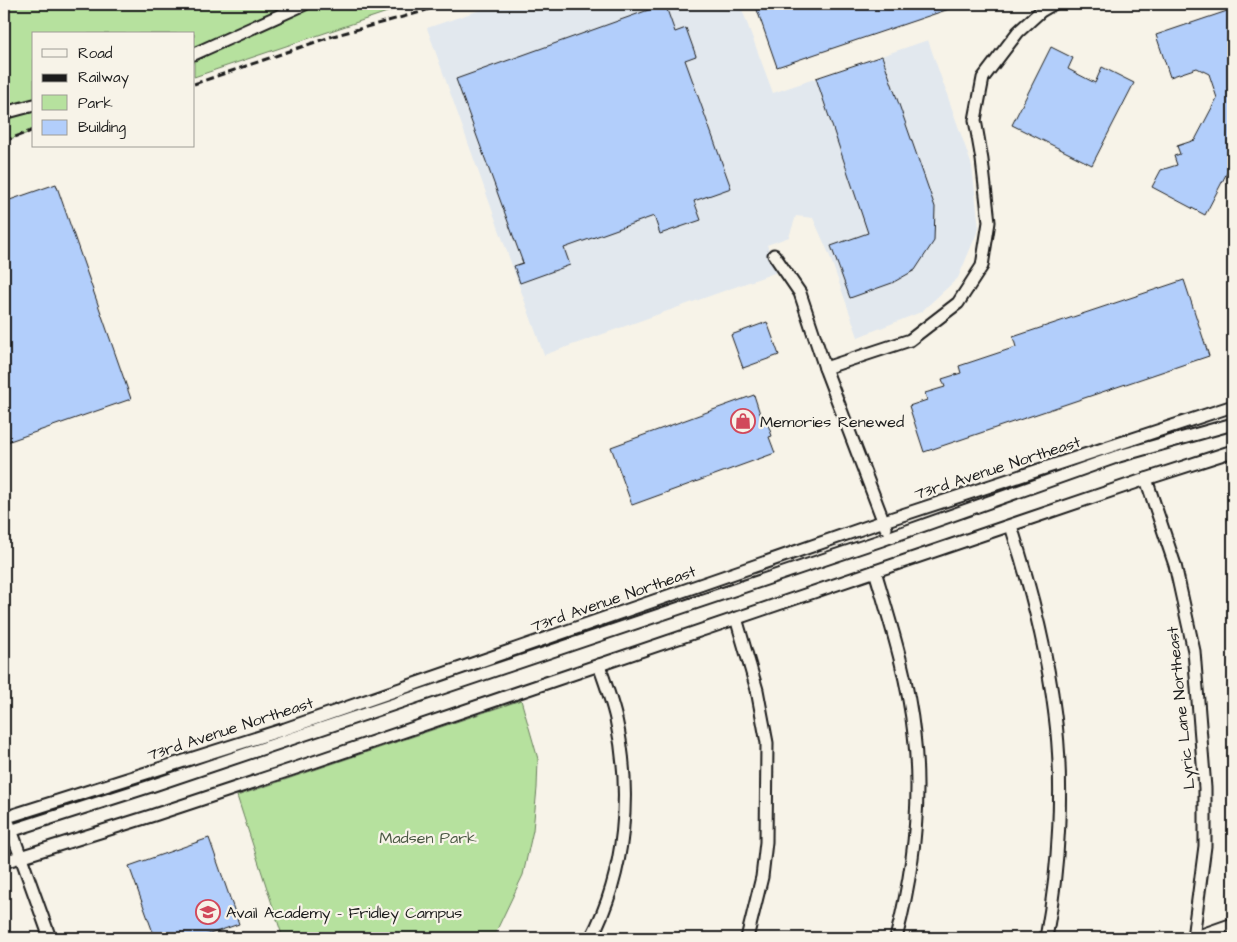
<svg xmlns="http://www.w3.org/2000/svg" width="1237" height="942" viewBox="0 0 1237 942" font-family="'Architects Daughter',sans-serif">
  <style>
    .built { fill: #e2e8ee }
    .green { fill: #b6e19e; stroke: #697e5d }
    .building { fill: #b2cefb; stroke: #1c1c1c }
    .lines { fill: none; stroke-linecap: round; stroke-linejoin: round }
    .minor-casing { stroke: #1c1c1c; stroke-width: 15 }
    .minor { stroke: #f7f3e8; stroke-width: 11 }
    .rail { stroke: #1c1c1c; stroke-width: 3; stroke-dasharray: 8 4; stroke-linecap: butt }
    .labels { text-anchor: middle; stroke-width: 4.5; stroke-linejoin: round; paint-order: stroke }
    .poi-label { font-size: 16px; fill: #1c1c1c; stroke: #f7f3e8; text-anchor: start }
    .street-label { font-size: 16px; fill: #1c1c1c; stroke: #f7f3e8 }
    .park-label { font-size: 16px; fill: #4a5743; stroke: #f7f3e8 }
  </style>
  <rect width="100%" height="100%" fill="#f7f3e8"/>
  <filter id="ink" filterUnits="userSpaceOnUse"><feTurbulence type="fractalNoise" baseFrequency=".02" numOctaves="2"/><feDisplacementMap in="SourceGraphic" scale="10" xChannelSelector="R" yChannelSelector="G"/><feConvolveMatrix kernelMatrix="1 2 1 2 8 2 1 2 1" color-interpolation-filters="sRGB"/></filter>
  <g filter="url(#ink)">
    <polygon class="built" points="498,4 740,4 773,93 928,40 972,166 979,228 958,278 921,312 858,337 829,254 813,218 796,216 789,237 767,245 777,272 544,355 427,28"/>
    <g class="green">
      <polygon points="4,4 411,4 194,77 194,34 34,34 34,131 4,141"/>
      <polygon points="521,700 538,759 537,788 533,830 523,875 493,938 283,938 237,796"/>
    </g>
    <g class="building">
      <polygon points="665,4 675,32 686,28 696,56 685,60 731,188 694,201 701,220 660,234 654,216 564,248 570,265 520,283 514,266 523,263 456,79"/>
      <polygon points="755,4 964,4 777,67"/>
      <polygon points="1233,9 1233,161 1205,215 1152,187 1161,170 1177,165 1174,156 1180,154 1177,146 1195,140 1217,98 1209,74 1197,68 1170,77 1156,35"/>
      <polygon points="1051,47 1073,58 1068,69 1095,83 1102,67 1134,83 1092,165 1012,125"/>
      <polygon points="882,56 935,207 934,241 915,270 892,283 850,298 831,246 868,233 816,78"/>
      <polygon points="56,184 131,399 4,443 4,202"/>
      <polygon points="1184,280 1209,356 924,452 909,406 927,400 925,393 945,387 942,379 961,373 959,366 1016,347 1013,337"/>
      <polygon points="767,322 779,355 743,368 731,335"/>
      <polygon points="754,395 761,417 765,416 772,436 769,437 775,453 632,505 611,447"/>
      <polygon points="209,838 239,924 198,938 155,938 129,866"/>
    </g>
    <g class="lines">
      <defs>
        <g id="minor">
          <polyline points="194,54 305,4"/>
          <polyline points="4,113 34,105"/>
          <polyline points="774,255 800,293 825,368 886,528"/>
          <polyline points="825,368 910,340 958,303 982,266 989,222 982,160 975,120 983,78 1018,32 1041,11 1053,4"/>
          <polyline points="1146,479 1175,565 1194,651 1205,788 1205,846 1193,938 1233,924"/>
          <path d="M1011 526C1031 588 1047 650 1055 715 1064 785 1059 869 1046 938"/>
          <path d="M875 571C891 625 908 678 914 734 922 802 913 873 896 938"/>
          <polyline points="736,618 757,690 767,743 766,842 762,877 747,938"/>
          <polyline points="4,818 285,729 884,521 1233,406"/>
          <polyline points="9,824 50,938"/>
          <polyline points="4,833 151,786 882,540 1119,456 1233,424"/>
          <polyline points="4,862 154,815 299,767 1146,479 1233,451"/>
          <path d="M591 938C626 872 632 791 616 719 612 701 605 683 599 665"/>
        </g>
      </defs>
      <use href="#minor" class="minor-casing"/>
      <use href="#minor" class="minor"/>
      <g class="rail">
        <polyline points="194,84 333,36 421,12 443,4"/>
        <polyline points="4,141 34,130"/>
      </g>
    </g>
  </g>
  <defs>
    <symbol id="shop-ring" viewBox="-11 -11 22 22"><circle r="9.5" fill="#f7f3e8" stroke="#d1495b" stroke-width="1.5"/><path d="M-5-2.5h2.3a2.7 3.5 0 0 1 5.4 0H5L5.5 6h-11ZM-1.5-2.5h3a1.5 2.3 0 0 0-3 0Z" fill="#d1495b"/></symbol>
    <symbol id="school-ring" viewBox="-11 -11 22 22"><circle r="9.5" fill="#f7f3e8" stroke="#d1495b" stroke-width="1.5"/><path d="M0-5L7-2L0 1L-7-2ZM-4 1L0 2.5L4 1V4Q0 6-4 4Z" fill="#d1495b"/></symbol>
  </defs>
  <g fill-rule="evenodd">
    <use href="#shop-ring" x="729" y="407" width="28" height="28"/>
    <use href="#school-ring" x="194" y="898" width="28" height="28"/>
  </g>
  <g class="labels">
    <g class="poi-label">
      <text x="760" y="427">Memories Renewed</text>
      <text x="226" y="918">Avail Academy - Fridley Campus</text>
    </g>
    <g class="street-label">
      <text transform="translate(997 467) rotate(-18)" y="6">73rd Avenue Northeast</text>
      <text transform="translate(613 598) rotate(-19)" y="6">73rd Avenue Northeast</text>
      <text transform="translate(1180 708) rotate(-96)" y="6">Lyric Lane Northeast</text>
      <text transform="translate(230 728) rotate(-18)" y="6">73rd Avenue Northeast</text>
    </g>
    <g class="park-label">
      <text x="428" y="843">Madsen Park</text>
    </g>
  </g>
  <rect width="1237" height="942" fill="none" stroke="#f7f3e8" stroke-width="20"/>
  <rect x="10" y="10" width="1217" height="922" fill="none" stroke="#1c1c1c" stroke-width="2" filter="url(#ink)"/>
  <rect x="32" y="32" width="162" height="115" fill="#f7f3e8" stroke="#9f9d96"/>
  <rect x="42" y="49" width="25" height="8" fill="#f7f3e8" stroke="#9f9d96"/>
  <text x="78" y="58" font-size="15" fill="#1c1c1c">Road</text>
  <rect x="42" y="74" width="25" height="8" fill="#1c1c1c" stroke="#9f9d96"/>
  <text x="78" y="82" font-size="15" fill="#1c1c1c">Railway</text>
  <rect x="42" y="95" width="25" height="15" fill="#b6e19e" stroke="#9f9d96"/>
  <text x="78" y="108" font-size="15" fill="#1c1c1c">Park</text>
  <rect x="42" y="120" width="25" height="15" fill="#b2cefb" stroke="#9f9d96"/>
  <text x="78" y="132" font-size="15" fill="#1c1c1c">Building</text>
</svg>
